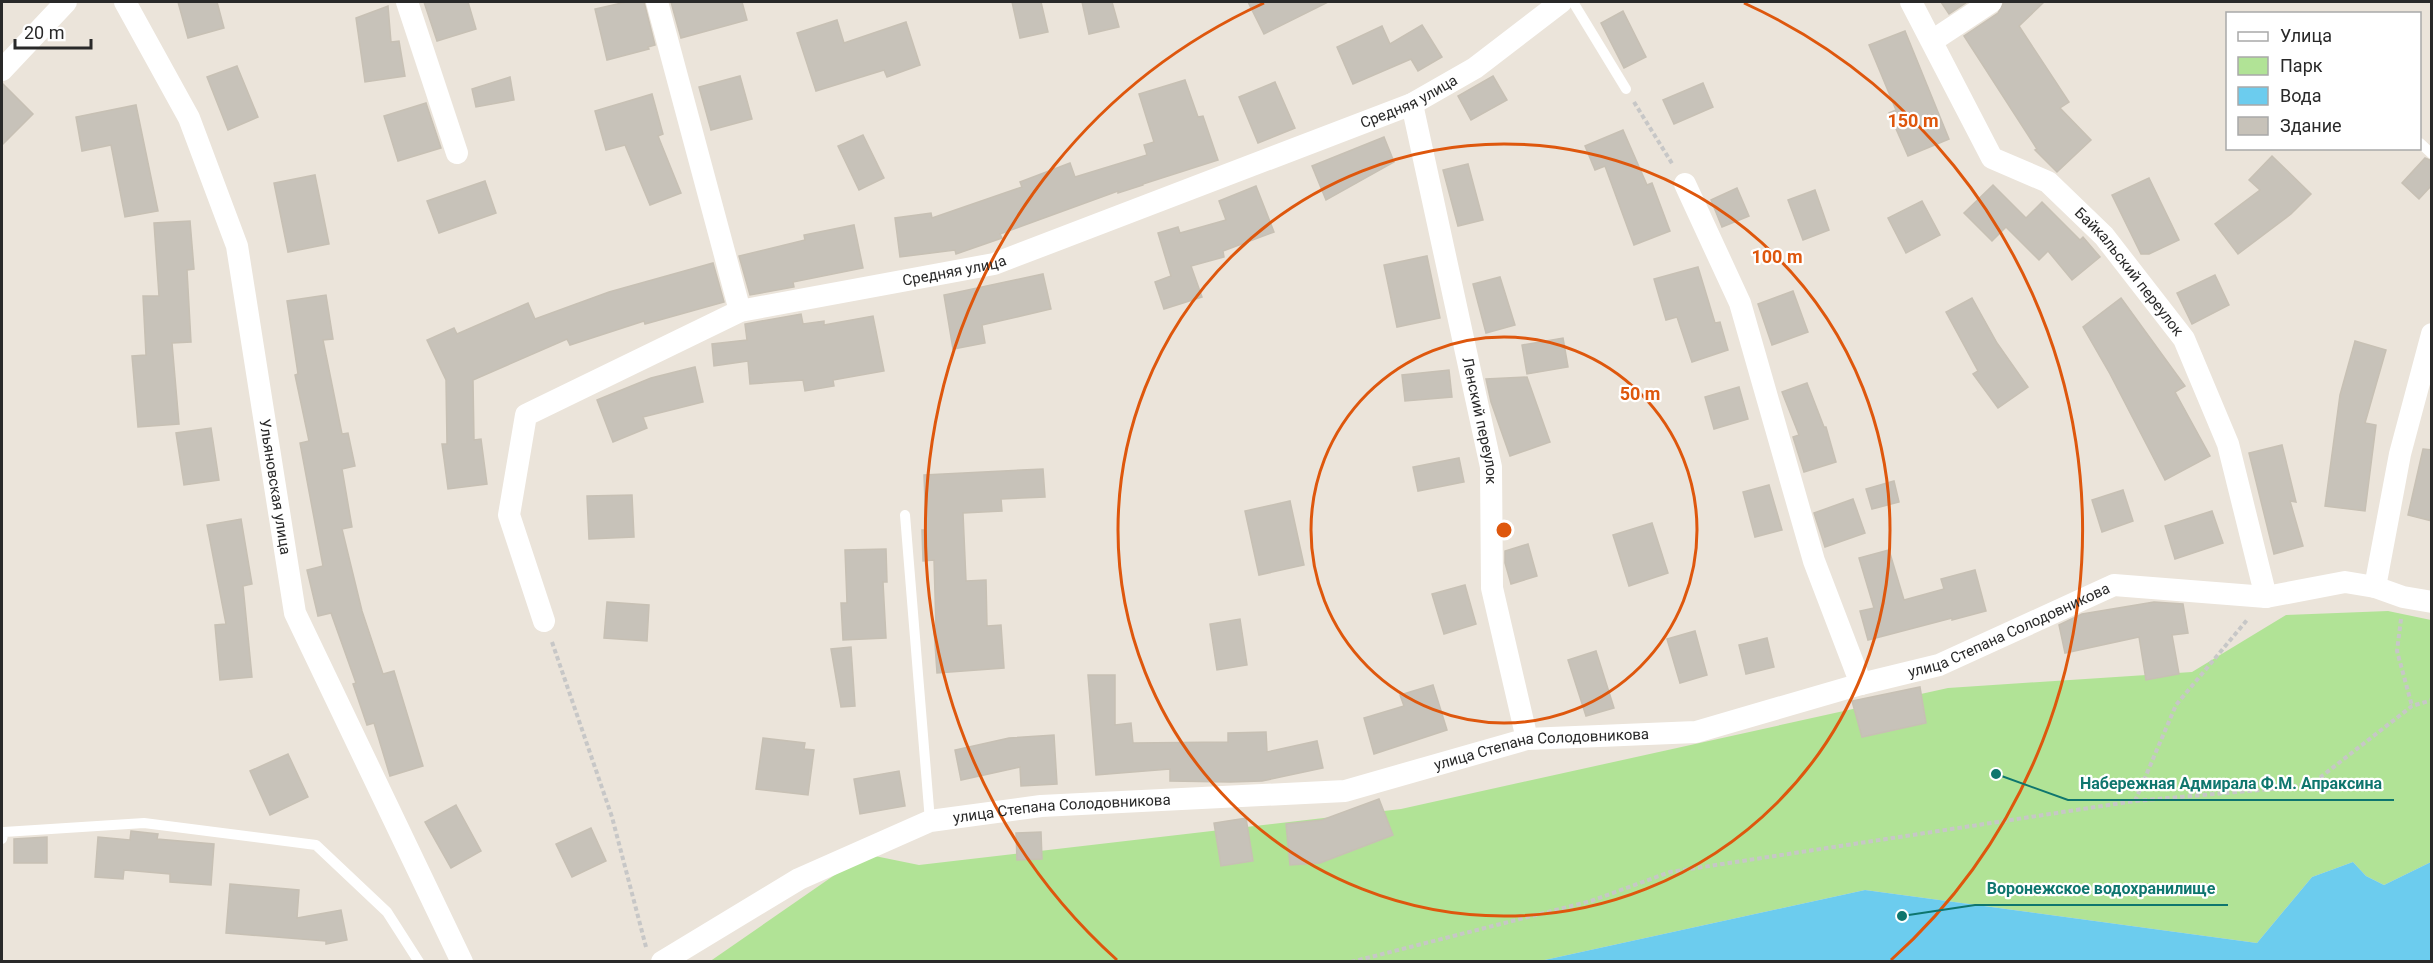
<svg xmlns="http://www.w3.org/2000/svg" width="2433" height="963" viewBox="0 0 2433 963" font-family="Roboto,sans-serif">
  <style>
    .green { fill: #b1e396 }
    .water { fill: #6cccee }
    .building { fill: #c7c2b9; stroke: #c7c0b4; stroke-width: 1.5 }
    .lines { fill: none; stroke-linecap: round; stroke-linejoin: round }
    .path { stroke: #c7c7c7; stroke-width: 4; stroke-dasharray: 4.5 3; stroke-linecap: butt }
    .service { stroke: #fff; stroke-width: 10 }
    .minor { stroke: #fff; stroke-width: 22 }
    .ring { fill: none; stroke: #de570d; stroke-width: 3 }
    .labels { text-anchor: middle; stroke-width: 4.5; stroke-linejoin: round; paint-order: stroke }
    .street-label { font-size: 15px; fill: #292929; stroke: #fff }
    .centre { fill: #de570d; stroke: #fff; stroke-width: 3 }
    .ring-label { font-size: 18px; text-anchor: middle; font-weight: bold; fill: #de570d; stroke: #fff; stroke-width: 4.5; stroke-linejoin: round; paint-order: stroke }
    .leader { fill: none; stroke: #0f766e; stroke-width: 2 }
    .callout-dot { fill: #0f766e; stroke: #fff; stroke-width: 2 }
    .callout-label { font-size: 16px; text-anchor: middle; font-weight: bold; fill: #0f766e; stroke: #fff; stroke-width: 4.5; stroke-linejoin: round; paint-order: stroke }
  </style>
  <rect width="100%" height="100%" fill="#ebe4da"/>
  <polygon class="green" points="2388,611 2431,620 2431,862 2384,885 2366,876 2353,862 2312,877 2257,943 1865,890 1540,961 709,962 865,854 919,865 1401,809 1948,688 2192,672 2286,615"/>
  <polygon class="water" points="2353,862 2366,876 2384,885 2431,862 2431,961 1540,961 1865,890 2257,943 2312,877"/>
  <g class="building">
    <polygon points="178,2 217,2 224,28 188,38"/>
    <polygon points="424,2 468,2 476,29 437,41"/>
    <polygon points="626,2 644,2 655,45 648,47 649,49 607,60 595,9"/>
    <polygon points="671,2 742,2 747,20 681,38"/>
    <polygon points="1012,2 1041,2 1048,32 1020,38"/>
    <polygon points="1082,2 1112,2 1119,27 1089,34"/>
    <polygon points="1248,2 1328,2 1264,34"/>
    <polygon points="1941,2 1967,2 1949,14"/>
    <polygon points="2004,2 2044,2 2019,26 2069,102 2060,108 2091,140 2057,172 2035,150 2037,149 1964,36 1998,13"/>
    <polygon points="388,6 391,42 399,41 405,76 365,82 356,18"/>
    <polygon points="1623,11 1646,57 1624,68 1601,23"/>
    <polygon points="837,20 844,43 906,22 920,65 887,77 884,70 816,91 797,33"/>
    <polygon points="1422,25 1442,57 1418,71 1411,59 1353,84 1337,47 1382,26 1390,44"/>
    <polygon points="1905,31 1949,139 1908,156 1889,113 1896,110 1869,45"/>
    <polygon points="237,66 258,117 228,130 207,77"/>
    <polygon points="740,76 752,119 711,130 699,87"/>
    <polygon points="1493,76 1507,100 1471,120 1458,96"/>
    <polygon points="510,77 514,100 476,107 472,89"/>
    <polygon points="1185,80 1198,117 1203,116 1218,160 1143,184 1143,185 1118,193 1118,191 1000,234 1002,238 956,254 955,250 900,257 895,218 931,213 932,218 1022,187 1020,182 1070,163 1075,177 1147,155 1144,145 1154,142 1139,94"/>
    <polygon points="1275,82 1295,128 1258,143 1239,97"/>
    <polygon points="2,83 33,114 2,145"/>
    <polygon points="1703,83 1713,107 1674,124 1663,100"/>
    <polygon points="652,94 663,134 658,136 681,193 650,205 625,145 606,150 595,111"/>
    <polygon points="426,103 441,148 398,161 384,116"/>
    <polygon points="136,105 158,211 125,217 111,145 82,151 76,117"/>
    <polygon points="1623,130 1647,185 1652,183 1670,231 1634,245 1605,166 1595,170 1585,146"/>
    <polygon points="863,135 884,178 859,190 838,146"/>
    <polygon points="1384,137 1394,162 1326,200 1312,166"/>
    <polygon points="2272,156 2311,194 2291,214 2238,254 2215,224 2260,190 2249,180"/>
    <polygon points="2425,158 2432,161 2432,185 2419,199 2402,183"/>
    <polygon points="1468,164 1483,220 1458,226 1443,170"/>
    <polygon points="315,175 329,244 288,252 274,183"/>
    <polygon points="2149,178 2179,240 2149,254 2141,254 2112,195"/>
    <polygon points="485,181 496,213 439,233 427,201"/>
    <polygon points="1993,185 2026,218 2042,202 2080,240 2083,237 2100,257 2072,280 2048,251 2039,260 2006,227 1992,241 1964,213"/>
    <polygon points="1256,186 1274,232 1223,251 1224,257 1191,266 1202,297 1164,309 1155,282 1171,276 1158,233 1178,227 1180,233 1226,220 1219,201"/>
    <polygon points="1737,188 1749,216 1722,227 1711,200"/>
    <polygon points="1815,190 1829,230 1803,240 1788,200"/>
    <polygon points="1922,201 1940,235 1906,253 1888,218"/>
    <polygon points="190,221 194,269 187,270 191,342 172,343 179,424 138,427 132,356 146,355 143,296 159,296 154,223"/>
    <polygon points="854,225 863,268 793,282 794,287 750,295 739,256 805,240 804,235"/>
    <polygon points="1427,256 1440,318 1397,327 1384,265"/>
    <polygon points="713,263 724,302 645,324 644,321 570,345 567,339 473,380 474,440 481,439 487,484 448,489 442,444 447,444 446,380 427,340 454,328 457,334 528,303 535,319 609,292"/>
    <polygon points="1698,267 1715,323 1720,322 1728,350 1692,362 1677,317 1666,320 1654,279"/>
    <polygon points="1043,274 1051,309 982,325 985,343 953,349 944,295"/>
    <polygon points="2215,275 2229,305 2192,324 2177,293"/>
    <polygon points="1500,277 1515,325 1486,333 1473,284"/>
    <polygon points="1793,291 1808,332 1772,345 1758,304"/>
    <polygon points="326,295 333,339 323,340 342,434 348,433 355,466 342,469 352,527 342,529 362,611 383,674 394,671 423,766 390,776 374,723 367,725 353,684 356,683 331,613 318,616 307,570 323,566 300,443 309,441 295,375 298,374 287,301"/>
    <polygon points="1972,298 1997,343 2028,387 1998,408 1973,374 1978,371 1946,312"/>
    <polygon points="2121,298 2185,386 2175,392 2210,456 2165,480 2110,374 2083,327"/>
    <polygon points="801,314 803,324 824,321 824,325 873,316 884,371 833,380 834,386 805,391 803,380 750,384 748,361 714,366 712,344 747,340 745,324"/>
    <polygon points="1563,338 1568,367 1527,374 1522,345"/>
    <polygon points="2355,341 2386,350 2365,423 2376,425 2365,511 2325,506 2340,395"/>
    <polygon points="695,367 703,402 643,417 647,428 613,442 597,400 651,378"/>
    <polygon points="1449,370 1452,397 1405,401 1402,375"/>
    <polygon points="1527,377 1550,442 1510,456 1491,402 1486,379"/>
    <polygon points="1807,383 1824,427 1826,427 1836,462 1804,472 1793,437 1799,435 1782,392"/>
    <polygon points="1739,387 1748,419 1714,429 1705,397"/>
    <polygon points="211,428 219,480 184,485 176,433"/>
    <polygon points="2282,445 2296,502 2290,501 2303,546 2274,554 2249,453"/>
    <polygon points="2423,449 2432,450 2432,521 2408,515"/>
    <polygon points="1459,458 1464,482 1418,491 1413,467"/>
    <polygon points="1043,469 1045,497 1001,499 1002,511 963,513 966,581 986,580 987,626 1001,625 1004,668 937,673 934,629 936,629 934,560 923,561 922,530 926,530 924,475"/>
    <polygon points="1894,481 1899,502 1872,509 1866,489"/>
    <polygon points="1769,485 1782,530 1755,537 1743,492"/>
    <polygon points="2123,490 2133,521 2102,532 2092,500"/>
    <polygon points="632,495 634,537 589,539 587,496"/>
    <polygon points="1853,499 1865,533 1825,547 1814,513"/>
    <polygon points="1290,501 1304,565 1259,575 1245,511"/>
    <polygon points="2212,511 2223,543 2175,559 2165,526"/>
    <polygon points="241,519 252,584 243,586 252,677 220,680 215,625 226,624 207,525"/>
    <polygon points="1652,523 1668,573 1629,586 1613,535"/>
    <polygon points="1528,544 1537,576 1511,584 1505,563 1505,551"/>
    <polygon points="886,549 887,582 883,582 886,638 843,640 841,603 847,603 845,550"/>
    <polygon points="1889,550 1904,600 1944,589 1941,579 1975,570 1986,611 1952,620 1952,618 1868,640 1860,611 1874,608 1859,558"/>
    <polygon points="1465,585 1476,624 1444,634 1432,594"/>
    <polygon points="607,602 649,605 647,641 604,638"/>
    <polygon points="2154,602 2183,604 2188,633 2172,635 2179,674 2146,680 2139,637 2065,653 2059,625 2082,614"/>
    <polygon points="1240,619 1247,665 1217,670 1210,624"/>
    <polygon points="1695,631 1707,675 1680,683 1667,639"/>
    <polygon points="1767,638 1774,667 1746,674 1739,645"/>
    <polygon points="851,647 855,706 841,707 831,649"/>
    <polygon points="1596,651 1614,708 1586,716 1568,660"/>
    <polygon points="1088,675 1115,675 1115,725 1131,723 1133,743 1228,742 1228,733 1266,732 1267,752 1317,741 1323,768 1262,781 1230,782 1170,781 1170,769 1096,775"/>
    <polygon points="1433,685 1447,730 1374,754 1364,718 1404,706 1400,695"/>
    <polygon points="1920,687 1926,723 1862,737 1852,701"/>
    <polygon points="1054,735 1057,784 1021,786 1020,767 961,780 955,750 1009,738"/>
    <polygon points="763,738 805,743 804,749 814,750 808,795 756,789"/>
    <polygon points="288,754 308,797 270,815 250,771"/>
    <polygon points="899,771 905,806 860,814 854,779"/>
    <polygon points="1379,799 1393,835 1320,863 1290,865 1286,824 1322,820"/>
    <polygon points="456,805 481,851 451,868 425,822"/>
    <polygon points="1246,818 1253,861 1221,866 1214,823"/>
    <polygon points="591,828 606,861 572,877 556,844"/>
    <polygon points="131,831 158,834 157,839 214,844 211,885 170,882 170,874 124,870 123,879 95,877 98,837 130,840"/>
    <polygon points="1041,832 1042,859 1017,860 1016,833"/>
    <polygon points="47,837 47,863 14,863 14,839"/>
    <polygon points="230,884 299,890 297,918 341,910 347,940 326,944 326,941 226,933"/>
  </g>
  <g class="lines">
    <g class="path">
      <polyline points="1634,102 1673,165"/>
      <polyline points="2401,619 2397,651 2412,706"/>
      <polyline points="552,642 612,817 646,947"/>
      <polyline points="2135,801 2176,705 2247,620"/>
      <polyline points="1351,962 1591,901 1670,872 2135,801 2282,788 2313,783 2412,706 2432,700"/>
    </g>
    <g class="service">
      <polyline points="1573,2 1626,89"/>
      <polyline points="2420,143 2432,154"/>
      <polyline points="905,515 930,821"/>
      <polyline points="2,839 4,832 144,823 316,845 387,912 419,962"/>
    </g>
    <g class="minor">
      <path id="s1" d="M125 2 189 118 237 246 295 613 462 962"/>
      <polyline points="407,2 457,153"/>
      <polyline points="657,2 740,311"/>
      <path id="s2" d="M1911 2 1992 158 2048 182 2104 236 2184 339 2228 444 2266 597"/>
      <polyline points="1932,41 1991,2"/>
      <polyline points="2,70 66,2"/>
      <path id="s3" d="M1412 104 1491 467 1492 588 1527 739"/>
      <polyline points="1685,184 1740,303 1814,561 1861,684"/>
      <polyline points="2375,587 2400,454 2432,334"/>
      <path id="s4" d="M544 621 509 515 526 415 740 311 994 264 1412 104 1475 68 1561 2"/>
      <path id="s5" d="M662 962 799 879 930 821 1041 806 1345 791 1527 739 1696 732 1861 684 1939 665 2114 585 2266 597 2345 582 2375 587 2403 597 2432 602"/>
    </g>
  </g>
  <g class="ring">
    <circle cx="1504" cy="530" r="193"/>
    <circle cx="1504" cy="530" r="386"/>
    <path d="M1117 960A579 579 0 0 1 1264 3M1744 3A579 579 0 0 1 1891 960"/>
  </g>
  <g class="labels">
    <g class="street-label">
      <text dy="5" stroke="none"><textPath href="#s4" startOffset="1155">Средняя улица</textPath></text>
      <text dy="5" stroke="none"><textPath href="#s4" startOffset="669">Средняя улица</textPath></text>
      <text dy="5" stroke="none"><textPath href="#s2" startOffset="358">Байкальский переулок</textPath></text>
      <text dy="5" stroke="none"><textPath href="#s3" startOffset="324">Ленский переулок</textPath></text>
      <text dy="5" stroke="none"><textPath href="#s1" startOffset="513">Ульяновская улица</textPath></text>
      <text dy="5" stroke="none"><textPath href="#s5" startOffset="1408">улица Степана Солодовникова</textPath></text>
      <text dy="5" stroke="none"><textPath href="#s5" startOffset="922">улица Степана Солодовникова</textPath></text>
      <text dy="5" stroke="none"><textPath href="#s5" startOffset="436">улица Степана Солодовникова</textPath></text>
    </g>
  </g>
  <circle cx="1504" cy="530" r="9" class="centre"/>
  <g class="ring-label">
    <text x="1913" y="127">150 m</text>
    <text x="1777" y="263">100 m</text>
    <text x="1640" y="400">50 m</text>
  </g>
  <path class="leader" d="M1996 774L2068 800H2394M1902 916L1975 905H2228"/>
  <g class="callout-dot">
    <circle cx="1996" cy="774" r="6"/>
    <circle cx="1902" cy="916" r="6"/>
  </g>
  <g class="callout-label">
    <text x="2231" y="789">Набережная Адмирала Ф.М. Апраксина</text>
    <text x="2101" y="894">Воронежское водохранилище</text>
  </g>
  <rect width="2433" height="963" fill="none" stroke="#292929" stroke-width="6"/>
  <rect x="2226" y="12" width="195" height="138" fill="#ffffff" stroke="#a9a9a9" stroke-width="1.5"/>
  <rect x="2238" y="32" width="30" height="9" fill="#ffffff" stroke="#a9a9a9" stroke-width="1.5"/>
  <text x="2280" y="42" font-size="18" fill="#292929">Улица</text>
  <rect x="2238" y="57" width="30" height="18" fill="#b1e396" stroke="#a9a9a9" stroke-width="1.5"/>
  <text x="2280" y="72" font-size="18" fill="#292929">Парк</text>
  <rect x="2238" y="87" width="30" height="18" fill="#6cccee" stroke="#a9a9a9" stroke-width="1.5"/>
  <text x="2280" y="102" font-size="18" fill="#292929">Вода</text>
  <rect x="2238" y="117" width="30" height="18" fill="#c7c2b9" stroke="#a9a9a9" stroke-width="1.5"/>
  <text x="2280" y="132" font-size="18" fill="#292929">Здание</text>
  <path d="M15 39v9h76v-9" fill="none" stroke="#292929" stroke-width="3"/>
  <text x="24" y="39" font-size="18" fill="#292929" stroke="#ffffff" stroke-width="4.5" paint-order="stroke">20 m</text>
</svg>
